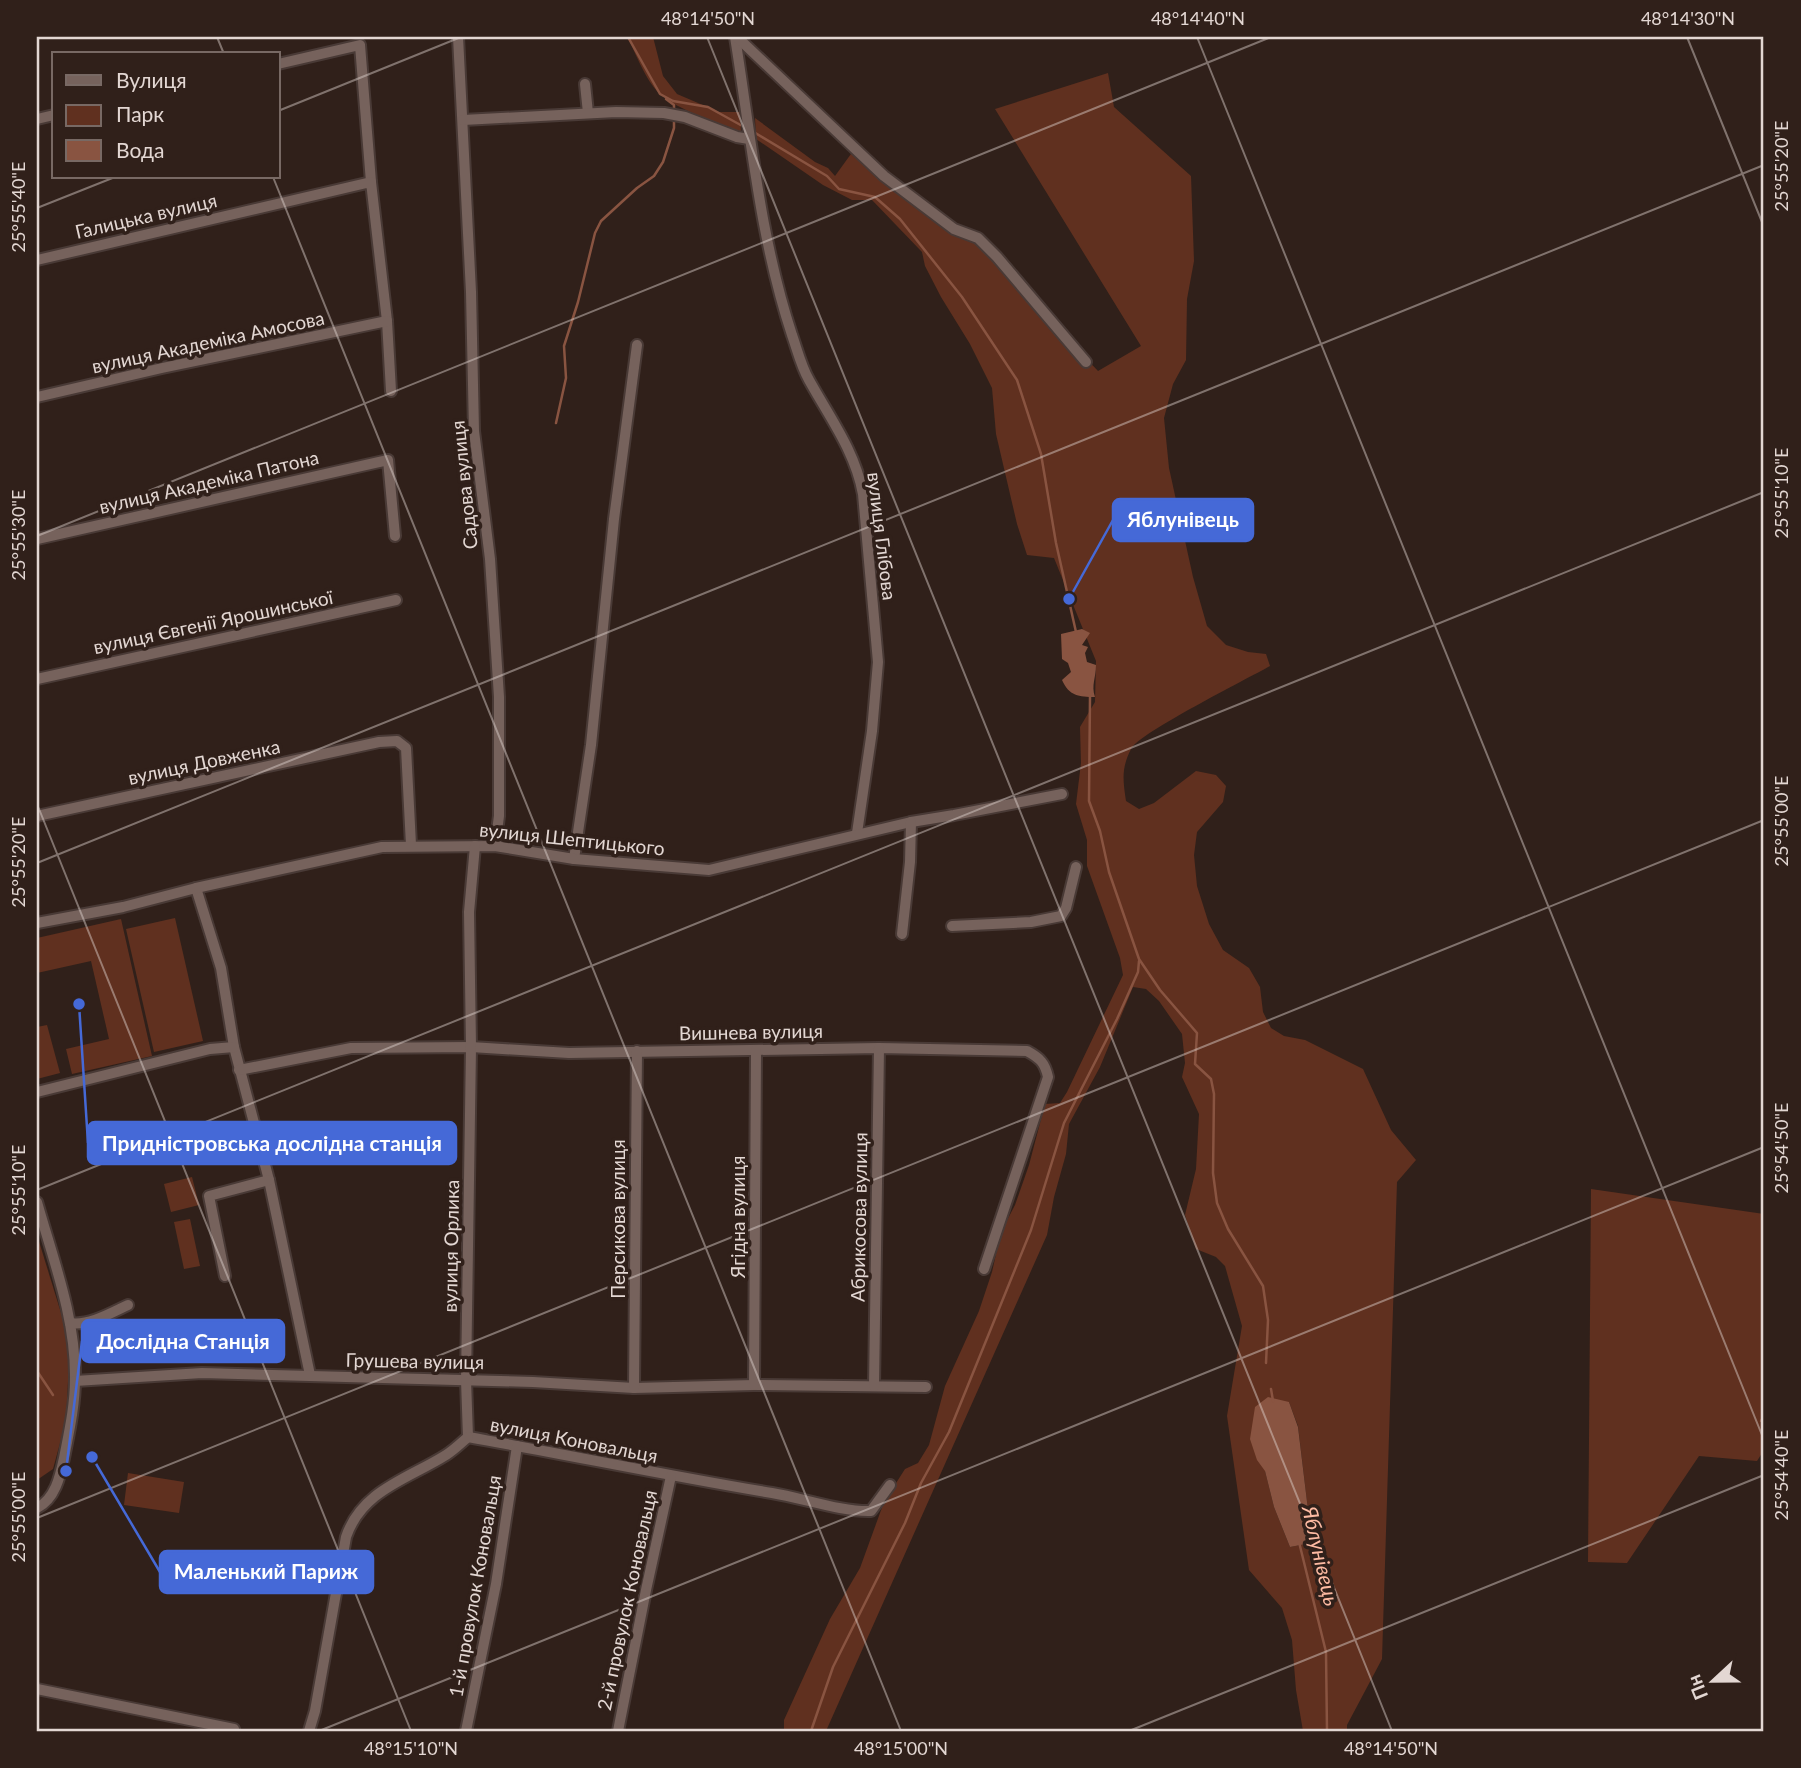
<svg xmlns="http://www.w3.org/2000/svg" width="1801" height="1768" viewBox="0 0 1801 1768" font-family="Lato,sans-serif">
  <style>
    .green { fill: #60301f; fill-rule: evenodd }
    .water { fill: #895441 }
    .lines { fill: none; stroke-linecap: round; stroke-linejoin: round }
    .stream { stroke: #895441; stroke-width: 2.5 }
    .minor-casing { stroke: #493a36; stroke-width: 14 }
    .minor { stroke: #76625c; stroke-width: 10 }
    .ticks { fill: none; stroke: #e3d7d3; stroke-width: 2; stroke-opacity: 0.45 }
    .labels { text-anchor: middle; stroke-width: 7; stroke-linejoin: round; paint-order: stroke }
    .street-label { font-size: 19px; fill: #e3d7d3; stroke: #30201a }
    .water-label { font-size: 21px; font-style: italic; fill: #fdbaa2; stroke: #30201a }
    .leader { fill: none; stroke: #4569d7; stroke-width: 2.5 }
    .callout-dot { fill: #4569d7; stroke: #30201a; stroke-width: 2.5 }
    .callout { fill: #4569d7; stroke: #4569d7; stroke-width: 2.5 }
    .callout-label { font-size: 21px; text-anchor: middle; font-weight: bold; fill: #fff }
    .neatline { fill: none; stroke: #e3d7d3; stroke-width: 2.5 }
    .ticks-label { font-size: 18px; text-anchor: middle; fill: #e3d7d3 }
  </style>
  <rect width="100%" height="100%" fill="#30201a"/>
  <g class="green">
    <path d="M627 37H653L663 76 677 94 719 112H740L741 132C718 123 678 110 660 94 645 80 637 55 627 37Z"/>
    <path d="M1108 73 1114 107 1191 176 1194 261 1187 299 1186 360 1173 384 1164 418 1169 468 1193 577 1207 626 1226 645 1248 652 1266 654 1270 666C1247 679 1139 733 1131 749 1121 769 1123 780 1126 801L1139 809 1154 803 1196 771 1216 775 1226 786 1223 802 1197 832 1194 855 1197 886 1209 924 1223 950 1249 968 1260 987 1263 1012 1271 1028 1284 1036 1305 1040 1363 1069 1391 1130 1416 1160 1397 1182 1382 1659 1347 1725V1731H1303L1296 1690 1292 1640 1282 1608 1249 1570 1227 1416 1242 1326 1225 1266 1216 1257 1196 1249 1185 1215 1196 1169 1199 1114 1182 1077 1185 1063 1182 1034 1159 1001 1146 989 1133 987 1100 1067 1069 1124 1066 1154 1054 1197 1047 1235 826 1731H784V1720L830 1619 860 1568 884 1502 905 1469 918 1463 929 1445 945 1386 979 1311 992 1272 1001 1232 1015 1205 1029 1165 1045 1104 1060 1103 1067 1092 1123 975 1120 958 1087 866V840L1076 804 1081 763 1080 727 1095 702 1096 661 1054 558 1027 555 1017 524 996 434 992 388 970 344 941 297 925 266 922 252 872 200H852L823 185 756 139 755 118 815 162 828 168 835 176 856 147 953 225 987 239 1059 330 1098 371 1141 346 995 109ZM1289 1402 1298 1426 1308 1510 1316 1542 1290 1547 1274 1507 1265 1471Z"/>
    <polygon points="175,918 203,1041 154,1052 126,929"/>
    <polygon points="121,919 152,1056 72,1074 66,1049 109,1039 91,961 37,973 37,938"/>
    <polygon points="47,1025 60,1073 37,1079 37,1027"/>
    <polygon points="192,1177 199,1205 171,1212 164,1184"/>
    <polygon points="1591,1189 1764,1214 1764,1450 1757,1461 1699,1456 1627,1563 1588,1562"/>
    <polygon points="190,1219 200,1266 184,1269 174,1222"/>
    <polygon points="37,1235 70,1342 66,1421 53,1469 37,1480"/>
    <polygon points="128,1473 184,1482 179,1513 124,1505"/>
  </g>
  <g class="water">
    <path d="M1082 629 1090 633 1082 645 1088 647 1085 653 1087 662 1096 665C1096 678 1091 685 1095 697 1079 697 1069 696 1062 680L1071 672 1068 663 1062 659 1061 634Z"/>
    <polygon points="1268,1397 1289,1402 1298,1427 1308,1510 1316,1542 1290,1547 1274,1507 1265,1471 1257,1460 1250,1439 1255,1407"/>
  </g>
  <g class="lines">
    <g class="stream">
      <polyline points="628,37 660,94 673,101 708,107 746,128"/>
      <polyline points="666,99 674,105 674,110"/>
      <polyline points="752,131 827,176 839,189 875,197 900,219 962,297 1017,380 1041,454 1056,543 1076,632"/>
      <polyline points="556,423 566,378 564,346 578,302 595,233 601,221 637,188 654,176 663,162 674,128 674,120"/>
      <polyline points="1090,697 1089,801 1100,831 1109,872 1139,959 1160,990 1197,1033 1195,1064 1211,1079 1214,1094 1213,1173 1217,1203 1228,1229 1263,1286 1268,1320 1266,1363"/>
      <polyline points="37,1371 53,1395"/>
      <polyline points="1271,1389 1273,1401"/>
      <polyline points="1761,1421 1764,1415"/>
      <polyline points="1299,1542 1326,1652 1327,1731"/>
      <polyline points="811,1731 833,1667 905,1523 921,1483 949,1432 1031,1230 1064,1123 1117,1019 1138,972 1139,961"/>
    </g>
    <defs>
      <g id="minor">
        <polyline points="458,37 471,292 474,431 490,559 499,697 499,816 495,846"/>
        <path d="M735 37C751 137 760 238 792 335 797 349 801 366 809 380 830 418 855 451 863 494L878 662 872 731 857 833"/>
        <polyline points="737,37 884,176 954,229 978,238 997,257 1086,362"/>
        <polyline points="278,64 360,45 371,182"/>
        <polyline points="585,84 588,113"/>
        <polyline points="37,119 54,115"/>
        <polyline points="463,120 616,112 664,113 685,117 737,137 749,139"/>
        <polyline points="37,260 371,182 387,321 391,391"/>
        <polyline points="37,397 162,368 387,321"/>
        <polyline points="37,539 388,460 395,536"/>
        <polyline points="37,679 396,600"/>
        <polyline points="37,816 379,742 397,741 406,748 411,845"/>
        <polyline points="574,859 591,745 614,519 637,345"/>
        <polyline points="196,888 221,968 234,1047 269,1180 310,1375"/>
        <polyline points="37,923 123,907 196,888 382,847 495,846 574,859 709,870 911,822 954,815 1062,794"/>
        <polyline points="952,926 1031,922 1061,916 1066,908 1076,867"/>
        <polyline points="902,934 910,862 911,822"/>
        <path d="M239 1070 351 1048 471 1047 569 1053 879 1048 1027 1051C1040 1058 1045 1063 1048 1077L984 1269"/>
        <polyline points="37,1092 210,1049 234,1047"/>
        <path d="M37 1202C53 1259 76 1319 75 1379 75 1406 69 1432 64 1458 60 1477 55 1499 37 1508"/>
        <polyline points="225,1276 209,1196 269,1180"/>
        <path d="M70 1323C89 1326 111 1313 128 1305"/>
        <polyline points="75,1381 202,1373 533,1382 634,1388 754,1385 926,1387"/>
        <polyline points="754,1385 756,1050"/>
        <polyline points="874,1386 879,1048"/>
        <polyline points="634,1388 637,1051"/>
        <polyline points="468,1437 466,1380 471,1047 469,912 475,846"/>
        <path d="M468 1437C569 1455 670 1476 772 1493 803 1498 841 1512 871 1511L890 1485"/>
        <polyline points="37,1689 234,1729"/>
        <path d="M309 1731 315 1711 346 1537C362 1490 408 1479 446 1455 454 1450 461 1443 468 1437"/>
        <polyline points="466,1731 496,1584 517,1446"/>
        <polyline points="618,1731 646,1590 671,1476"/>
      </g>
    </defs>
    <use href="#minor" class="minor-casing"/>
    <use href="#minor" class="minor"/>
  </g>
  <path class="ticks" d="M217 37 224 54M707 37 1392 1731M1197 37 1764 1440M1687 37 1764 227M278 111 461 37M273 177 901 1731M37 208 115 177M37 536 1271 37M37 804 411 1731M37 863 1764 165M37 1190 1764 492M37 1518 1764 820M319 1731 1764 1147M1129 1731 1764 1475"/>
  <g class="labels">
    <g class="street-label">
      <text transform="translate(146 216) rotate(-13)" y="7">Галицька вулиця</text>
      <text transform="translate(208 342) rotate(-12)" y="7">вулиця Академіка Амосова</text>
      <text transform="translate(209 482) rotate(-13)" y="7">вулиця Академіка Патона</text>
      <text transform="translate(464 485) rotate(-96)" y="7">Садова вулиця</text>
      <text transform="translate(882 536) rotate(83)" y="7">вулиця Глібова</text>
      <text transform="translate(213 622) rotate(-12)" y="7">вулиця Євгенії Ярошинської</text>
      <text transform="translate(204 762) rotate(-12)" y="7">вулиця Довженка</text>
      <text transform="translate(572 839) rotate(6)" y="7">вулиця Шептицького</text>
      <text transform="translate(751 1032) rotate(-1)" y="7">Вишнева вулиця</text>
      <text transform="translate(738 1217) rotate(-90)" y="7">Ягідна вулиця</text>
      <text transform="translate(859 1217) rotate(-89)" y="7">Абрикосова вулиця</text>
      <text transform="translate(618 1219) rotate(-90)" y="7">Персикова вулиця</text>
      <text transform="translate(451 1246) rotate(-89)" y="7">вулиця Орлика</text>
      <text transform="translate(415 1361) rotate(1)" y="7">Грушева вулиця</text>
      <text transform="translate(574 1440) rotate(11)" y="7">вулиця Коновальця</text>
      <text transform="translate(475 1586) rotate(-80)" y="7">1-й провулок Коновальця</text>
      <text transform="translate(627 1600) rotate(-78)" y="7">2-й провулок Коновальця</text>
    </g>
    <g class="water-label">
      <text transform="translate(1320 1556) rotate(77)" y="7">Яблунівець</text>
    </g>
  </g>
  <path class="leader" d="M1069 599L1113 520M79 1004L88 1143M66 1471L82 1341M92 1457L160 1572"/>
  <g class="callout-dot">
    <circle cx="1069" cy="599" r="7"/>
    <circle cx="79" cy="1004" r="7"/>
    <circle cx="66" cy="1471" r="7"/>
    <circle cx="92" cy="1457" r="7"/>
  </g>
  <g class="callout">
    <rect x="1113" y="499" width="140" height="42" rx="7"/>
    <rect x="88" y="1122" width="368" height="42" rx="7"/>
    <rect x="82" y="1320" width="202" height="42" rx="7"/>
    <rect x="160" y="1551" width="213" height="42" rx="7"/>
  </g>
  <g class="callout-label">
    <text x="1183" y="527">Яблунівець</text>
    <text x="272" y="1151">Придністровська дослідна станція</text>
    <text x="183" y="1349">Дослідна Станція</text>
    <text x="266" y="1579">Маленький Париж</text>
  </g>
  <rect width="1801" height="1768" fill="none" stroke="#30201a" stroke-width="77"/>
  <rect x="52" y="52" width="228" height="126" fill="#30201a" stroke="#786964" stroke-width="2"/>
  <rect x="66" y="75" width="35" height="10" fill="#76625c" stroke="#786964" stroke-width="2"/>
  <text x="116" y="88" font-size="21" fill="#e3d7d3">Вулиця</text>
  <rect x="66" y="105" width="35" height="21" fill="#60301f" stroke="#786964" stroke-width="2"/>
  <text x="116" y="122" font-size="21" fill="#e3d7d3">Парк</text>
  <rect x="66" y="140" width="35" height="21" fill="#895441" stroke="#786964" stroke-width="2"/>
  <text x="116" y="158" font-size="21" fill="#e3d7d3">Вода</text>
  <g transform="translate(1713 1681) rotate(248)" stroke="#30201a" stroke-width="5" paint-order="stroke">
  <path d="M0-5L12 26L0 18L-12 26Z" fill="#e3d7d3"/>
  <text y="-10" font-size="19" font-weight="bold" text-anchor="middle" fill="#e3d7d3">Пн</text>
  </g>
  <rect x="38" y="38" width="1724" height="1692" class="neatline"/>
  <g class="ticks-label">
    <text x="708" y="25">48°14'50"N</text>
    <text x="1198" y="25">48°14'40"N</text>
    <text x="1688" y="25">48°14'30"N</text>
    <text transform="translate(1782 166) rotate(-90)" y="6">25°55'20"E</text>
    <text transform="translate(19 207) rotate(-90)" y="6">25°55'40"E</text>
    <text transform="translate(1782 493) rotate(-90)" y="6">25°55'10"E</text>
    <text transform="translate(19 535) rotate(-90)" y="6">25°55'30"E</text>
    <text transform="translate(1782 821) rotate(-90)" y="6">25°55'00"E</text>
    <text transform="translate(19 862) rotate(-90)" y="6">25°55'20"E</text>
    <text transform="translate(1782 1148) rotate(-90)" y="6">25°54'50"E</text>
    <text transform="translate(19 1190) rotate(-90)" y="6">25°55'10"E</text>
    <text transform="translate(1782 1475) rotate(-90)" y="6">25°54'40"E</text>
    <text transform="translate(19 1517) rotate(-90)" y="6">25°55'00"E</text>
    <text x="411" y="1755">48°15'10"N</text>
    <text x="901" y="1755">48°15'00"N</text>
    <text x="1391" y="1755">48°14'50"N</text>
  </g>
</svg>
